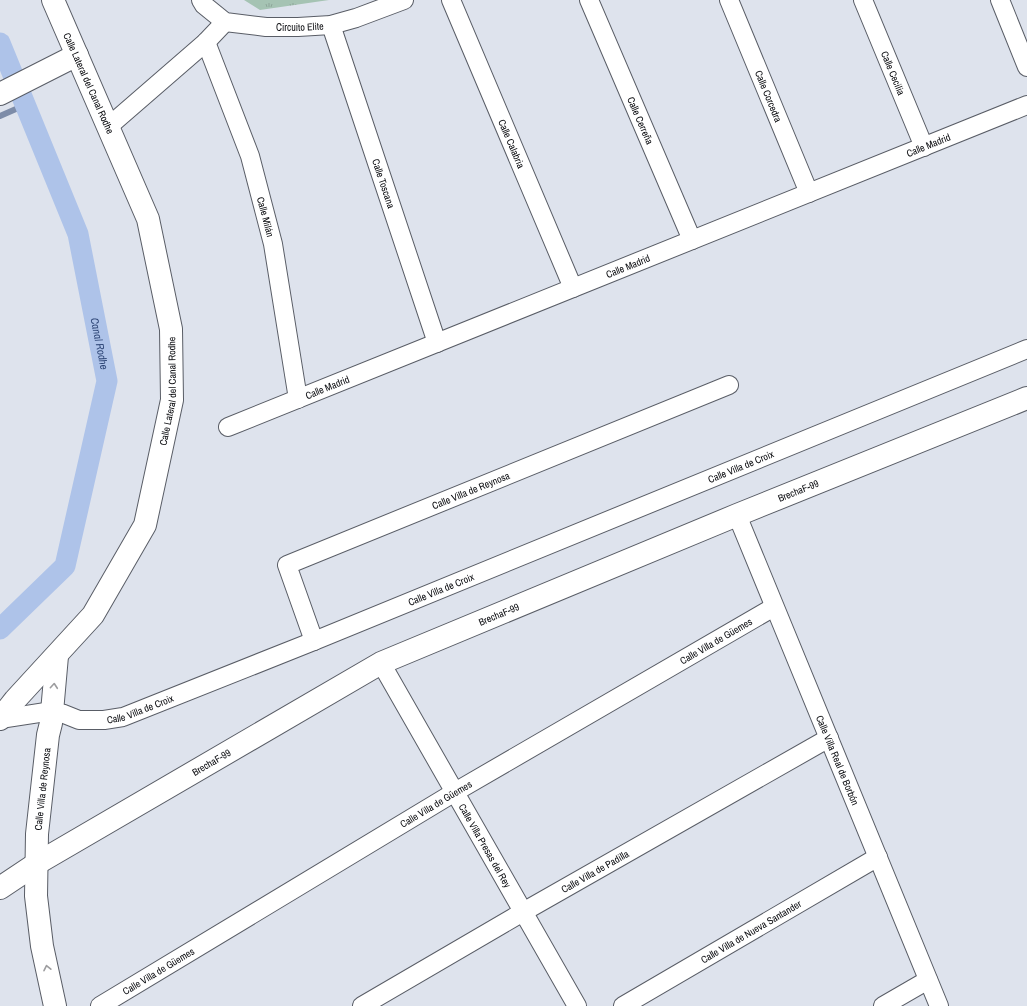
<svg xmlns="http://www.w3.org/2000/svg" width="1027" height="1006" viewBox="0 0 1027 1006" font-family="'Archivo Narrow',sans-serif">
  <style>
    .park { fill: url(#park-tufts) }
    .lines { fill: none; stroke-linecap: round; stroke-linejoin: round }
    .stream { stroke: #7d8ca8; stroke-width: 6 }
    .canal { stroke: #aec3e9; stroke-width: 21 }
    .minor-casing { stroke: #595d66; stroke-width: 20 }
    .tertiary-casing { stroke: #595d66; stroke-width: 24 }
    .minor { stroke: #fff; stroke-width: 18 }
    .tertiary { stroke: #fff; stroke-width: 22 }
    .oneway { stroke: #9d9d9f }
    .labels { text-anchor: middle; stroke-width: 3; stroke-linejoin: round; paint-order: stroke }
    .street-label { font-size: 10px; fill: #0a0b0f; stroke: #fff }
    .water-label { font-size: 11px; font-style: italic; fill: #2f4778; stroke: #fff }
  </style>
  <defs>
    <pattern id="park-tufts" width="24" height="20" patternUnits="userSpaceOnUse"><rect width="24" height="20" fill="#a5c3b3"/><path d="M3 7l-1-3M5 7V3M7 7l1-3M15 17l-1-3M17 17v-4M19 17l1-3" fill="none" stroke="#8da699"/></pattern>
  </defs>
  <rect width="100%" height="100%" fill="#dee3ed"/>
  <polygon class="park" points="244,0 329,0 260,10"/>
  <g class="lines">
    <polyline class="stream" points="0,116 25,105"/>
    <path class="canal" id="s1" d="M0 43 78 234 107 381 65 566 0 629"/>
    <defs>
      <g id="minor">
        <path id="s2" d="M201 0 204 5 225 22 266 27H298L331 25 356 18 404 0"/>
        <path id="s3" d="M451 0 573 288"/>
        <path id="s4" d="M589 0 692 240"/>
        <path id="s5" d="M729 0 809 193"/>
        <path id="s6" d="M863 0 924 147"/>
        <polyline points="1000,0 1027,67"/>
        <path id="s7" d="M331 25 437 343"/>
        <path id="s8" d="M206 42 250 156 273 244 298 399"/>
        <polyline points="108,127 206,42 225,22"/>
        <path id="s9" d="M228 427 1027 105"/>
        <path id="s10" d="M737 515 939 1006"/>
        <path id="s11" d="M314 641 287 565 729 385"/>
        <path id="s12" d="M381 663 577 1006"/>
        <path id="s13" d="M0 719 52 711 64 714 79 720H104L123 717 314 641 1027 349"/>
        <path id="s14" d="M100 1006 455 792 774 607"/>
        <path id="s15" d="M362 1006 523 912 829 738"/>
        <path id="s16" d="M623 1006 878 857"/>
        <polyline points="883,1006 928,980"/>
      </g>
      <g id="tertiary">
        <polyline points="0,94 77,55"/>
        <path id="s17" d="M0 719 15 700 93 615 145 525 172 400 171 329 148 219 53 0"/>
        <path id="s18" d="M0 888 36 864 381 663 737 515 1027 398"/>
        <path id="s19" d="M55 1006 42 946 36 896 37 834 48 735 51 723 57 656"/>
      </g>
    </defs>
    <use href="#minor" class="minor-casing"/>
    <use href="#tertiary" class="tertiary-casing"/>
    <use href="#minor" class="minor"/>
    <use href="#tertiary" class="tertiary"/>
  </g>
  <defs><path id="oneway-chevron" d="M-2-3.5L2.5 0L-2 3.5" fill="none" stroke-width="1.6" stroke-linecap="round" stroke-linejoin="round"/></defs>
  <g class="oneway">
    <use href="#oneway-chevron" transform="translate(54 686) rotate(-85)"/>
    <use href="#oneway-chevron" transform="translate(47 968) rotate(-102)"/>
  </g>
  <g class="labels">
    <g class="street-label">
      <text dy="4" stroke="none"><textPath href="#s2" startOffset="108">Circuito Elite</textPath></text>
      <text dy="4" stroke="none"><textPath href="#s6" startOffset="79">Calle Cecilia</textPath></text>
      <text transform="translate(89 83) rotate(66)" y="4">Calle Lateral del Canal Rodhe</text>
      <text dy="4" stroke="none"><textPath href="#s5" startOffset="104">Calle Corcedra</textPath></text>
      <text dy="4" stroke="none"><textPath href="#s4" startOffset="131">Calle Cerreña</textPath></text>
      <text dy="4" stroke="none"><textPath href="#s3" startOffset="156">Calle Calabria</textPath></text>
      <text dy="4" stroke="none"><textPath href="#s9" startOffset="755">Calle Madrid</textPath></text>
      <text dy="4" stroke="none"><textPath href="#s7" startOffset="167">Calle Toscana</textPath></text>
      <text dy="4" stroke="none"><textPath href="#s8" startOffset="185">Calle Milán</textPath></text>
      <text dy="4" stroke="none"><textPath href="#s9" startOffset="431">Calle Madrid</textPath></text>
      <text dy="4" stroke="none"><textPath href="#s9" startOffset="107">Calle Madrid</textPath></text>
      <text dy="4" stroke="none"><textPath href="#s17" startOffset="380">Calle Lateral del Canal Rodhe</textPath></text>
      <text dy="4" stroke="none"><textPath href="#s13" startOffset="792">Calle Villa de Croix</textPath></text>
      <text dy="4" stroke="none"><textPath href="#s11" startOffset="279">Calle Villa de Reynosa</textPath></text>
      <text dy="4" stroke="none"><textPath href="#s18" startOffset="894">BrechaF-99</textPath></text>
      <text dy="4" stroke="none"><textPath href="#s13" startOffset="468">Calle Villa de Croix</textPath></text>
      <text dy="4" stroke="none"><textPath href="#s18" startOffset="570">BrechaF-99</textPath></text>
      <text dy="4" stroke="none"><textPath href="#s14" startOffset="716">Calle Villa de Güemes</textPath></text>
      <text dy="4" stroke="none"><textPath href="#s13" startOffset="144">Calle Villa de Croix</textPath></text>
      <text dy="4" stroke="none"><textPath href="#s10" startOffset="265">Calle Villa Real de Borbón</textPath></text>
      <text dy="4" stroke="none"><textPath href="#s18" startOffset="246">BrechaF-99</textPath></text>
      <text dy="4" stroke="none"><textPath href="#s19" startOffset="219">Calle Villa de Reynosa</textPath></text>
      <text dy="4" stroke="none"><textPath href="#s14" startOffset="392">Calle Villa de Güemes</textPath></text>
      <text dy="4" stroke="none"><textPath href="#s12" startOffset="210">Calle Villa Presas del Rey</textPath></text>
      <text dy="4" stroke="none"><textPath href="#s15" startOffset="269">Calle Villa de Padilla</textPath></text>
      <text dy="4" stroke="none"><textPath href="#s16" startOffset="148">Calle Villa de Nueva Santander</textPath></text>
      <text dy="4" stroke="none"><textPath href="#s14" startOffset="68">Calle Villa de Güemes</textPath></text>
    </g>
    <g class="water-label">
      <text dy="4" stroke="none"><textPath href="#s1" startOffset="318">Canal Rodhe</textPath></text>
    </g>
  </g>
</svg>
